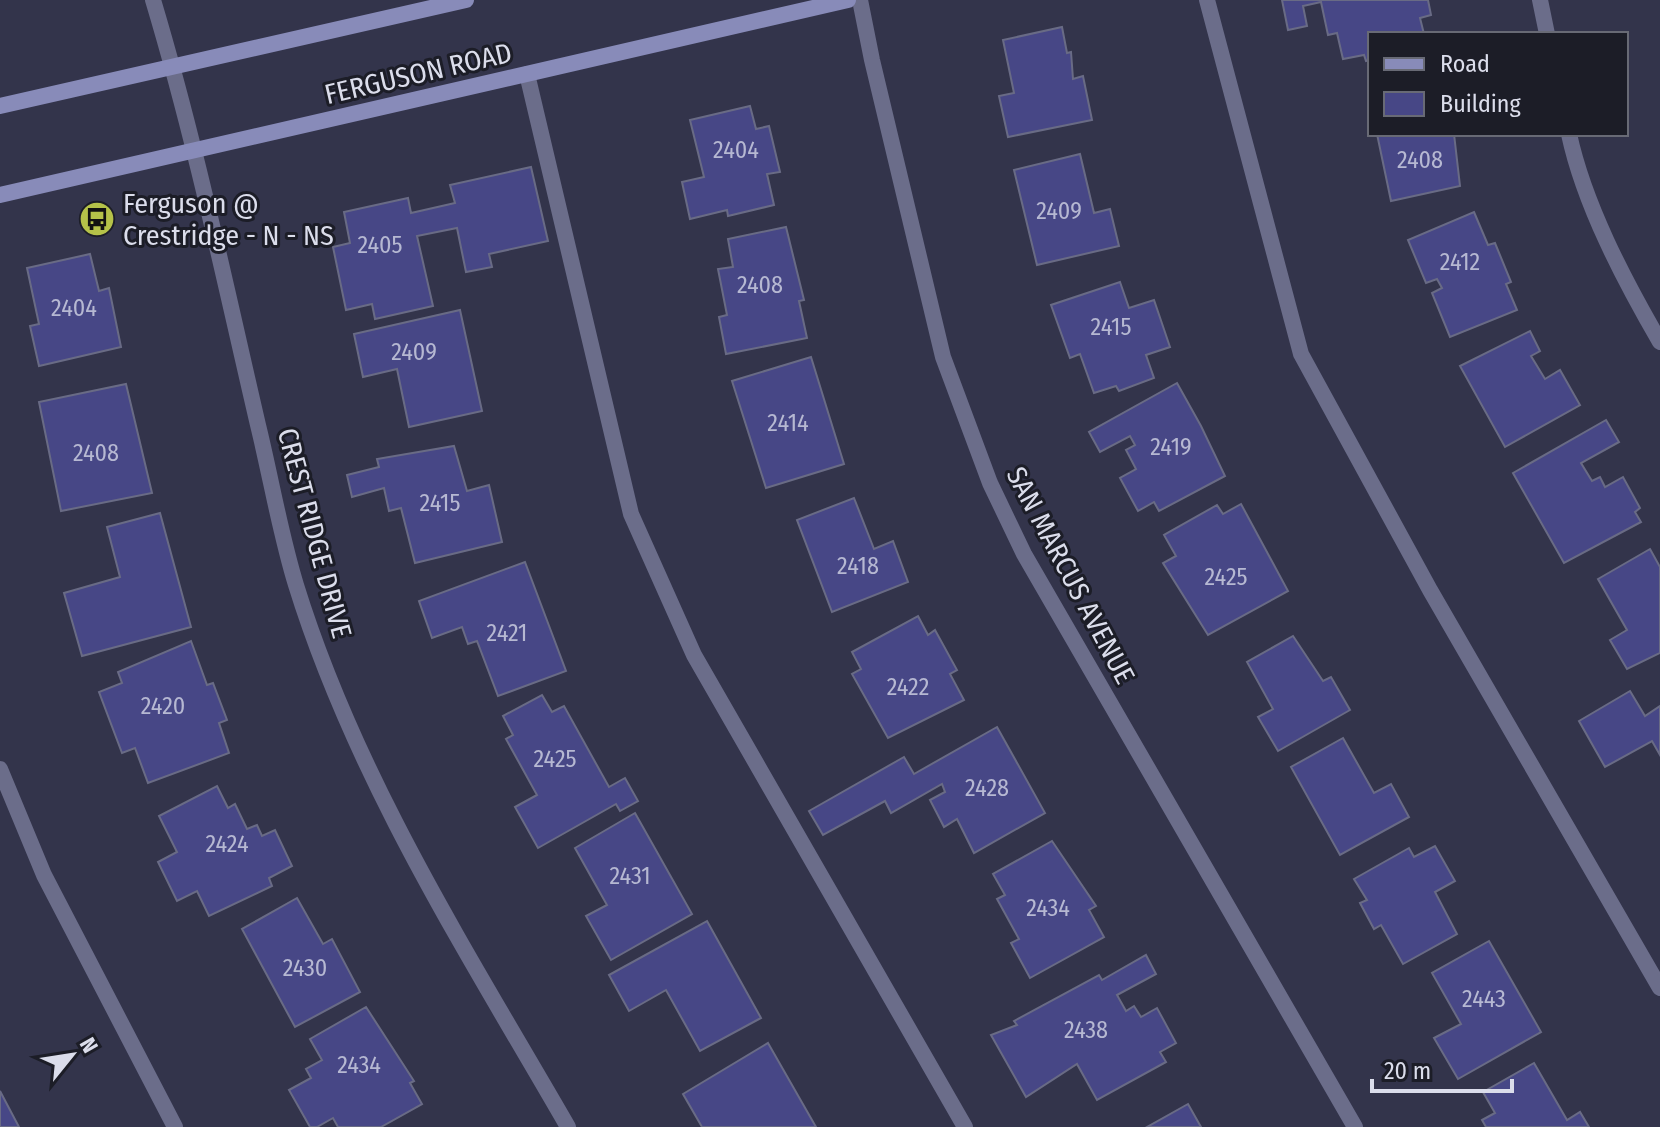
<svg xmlns="http://www.w3.org/2000/svg" width="1660" height="1127" viewBox="0 0 1660 1127" font-family="'Fira Sans Condensed',sans-serif">
  <style>
    .building { fill: #474786; stroke: #696b85; stroke-width: 2 }
    .lines { fill: none; stroke-linecap: round; stroke-linejoin: round }
    .lane { stroke: #6b6d8a; stroke-width: 16 }
    .street { stroke: #6b6d8a; stroke-width: 16 }
    .secondary { stroke: #888bb9; stroke-width: 16 }
    .labels { text-anchor: middle; stroke-width: 6; stroke-linejoin: round; paint-order: stroke }
    .number-label { font-size: 24px; fill: #b6b8d2 }
    .street-label { font-size: 28px; fill: #dbddeb; stroke: #1c1d27 }
    .poi-label { font-size: 28px; fill: #dbddeb; stroke: #1c1d27; text-anchor: start }
  </style>
  <rect width="100%" height="100%" fill="#33344b"/>
  <g class="building">
    <polygon points="1282,0 1428,0 1431,15 1420,18 1424,34 1370,34 1370,60 1366,61 1364,55 1343,59 1337,33 1328,35 1321,2 1303,6 1307,26 1288,30"/>
    <polygon points="1062,27 1067,53 1071,52 1073,79 1083,76 1092,120 1008,137 999,96 1014,93 1003,40"/>
    <polygon points="750,106 756,129 769,126 780,172 767,174 774,205 728,216 727,210 690,219 682,182 704,177 690,120"/>
    <polygon points="1377,134 1454,134 1460,186 1391,201"/>
    <polygon points="1080,154 1094,213 1110,209 1119,246 1037,265 1014,170"/>
    <polygon points="531,167 548,241 489,254 492,267 466,272 457,228 417,236 433,306 375,319 372,304 346,310 333,247 350,243 344,212 408,198 411,213 455,203 450,185"/>
    <polygon points="1474,212 1488,245 1495,243 1511,282 1506,284 1517,310 1450,337 1432,293 1442,288 1437,279 1426,283 1408,240"/>
    <polygon points="786,227 804,300 799,301 807,338 726,354 719,317 727,315 718,269 733,267 728,239"/>
    <polygon points="90,254 99,291 109,288 121,347 39,366 30,326 39,324 27,268"/>
    <polygon points="1120,282 1129,308 1154,300 1170,347 1146,355 1154,378 1119,391 1116,386 1094,393 1080,354 1070,358 1051,305"/>
    <polygon points="460,310 482,411 409,427 397,369 363,377 354,334"/>
    <polygon points="1530,331 1540,351 1531,356 1545,379 1560,370 1580,405 1505,447 1460,366"/>
    <polygon points="811,357 844,464 766,488 732,381"/>
    <polygon points="1177,383 1201,426 1225,476 1159,511 1154,502 1138,511 1120,478 1136,469 1126,450 1135,445 1130,436 1100,452 1089,432"/>
    <polygon points="126,384 152,493 61,511 39,402"/>
    <polygon points="1606,420 1619,442 1581,463 1592,481 1600,477 1605,487 1623,477 1640,508 1635,512 1641,522 1564,563 1513,473"/>
    <polygon points="454,446 467,491 489,485 502,542 415,563 401,508 389,511 384,488 352,497 347,475 379,467 377,459"/>
    <polygon points="854,498 874,549 893,541 908,582 832,612 797,520"/>
    <polygon points="1241,504 1288,591 1208,635 1163,563 1176,556 1164,535 1217,505 1223,514"/>
    <polygon points="160,513 191,627 82,656 64,593 120,577 107,527"/>
    <polygon points="1650,549 1660,567 1660,653 1627,669 1610,640 1627,630 1598,579"/>
    <polygon points="525,562 566,671 498,696 477,641 468,644 462,627 432,638 419,601"/>
    <polygon points="918,616 928,635 935,630 957,670 950,674 964,700 888,738 852,674 861,669 852,652"/>
    <polygon points="1293,636 1323,681 1331,677 1350,710 1278,751 1258,717 1273,709 1247,662"/>
    <polygon points="191,641 207,685 213,683 227,720 219,723 229,753 148,783 135,748 122,753 99,692 122,683 118,672"/>
    <polygon points="1630,691 1645,716 1660,706 1660,755 1652,741 1605,767 1579,721"/>
    <polygon points="542,695 552,712 564,706 609,787 625,778 638,801 620,811 616,804 538,848 515,807 537,795 506,739 513,735 503,716"/>
    <polygon points="997,727 1045,813 974,853 957,819 944,827 930,800 945,792 942,784 891,813 885,801 823,835 809,811 904,757 914,774"/>
    <polygon points="1343,738 1374,793 1391,784 1409,817 1340,855 1291,767"/>
    <polygon points="217,786 228,808 235,804 247,829 257,825 262,836 275,830 292,866 269,878 272,886 209,916 197,891 177,901 158,862 177,852 159,816"/>
    <polygon points="635,813 692,914 611,960 586,916 607,905 575,848"/>
    <polygon points="1052,841 1096,906 1089,910 1104,937 1030,978 1011,943 1019,939 997,899 1005,895 993,874"/>
    <polygon points="1435,846 1455,881 1435,892 1457,934 1403,964 1381,925 1374,929 1360,903 1367,900 1354,879 1409,848 1414,857"/>
    <polygon points="297,898 323,944 332,939 360,992 295,1027 242,929"/>
    <polygon points="707,921 761,1018 700,1051 666,990 629,1011 609,975"/>
    <polygon points="1489,941 1541,1032 1458,1079 1434,1038 1461,1024 1432,973"/>
    <polygon points="1146,955 1156,974 1117,995 1126,1011 1134,1006 1141,1017 1157,1008 1176,1043 1160,1052 1166,1062 1097,1100 1077,1064 1026,1097 991,1035 1017,1025 1014,1021 1099,975 1102,980"/>
    <polygon points="366,1007 414,1081 410,1083 422,1104 381,1127 338,1127 333,1118 317,1127 310,1127 289,1090 311,1078 306,1069 322,1060 310,1039"/>
    <polygon points="768,1043 816,1127 702,1127 683,1094"/>
    <polygon points="1534,1063 1567,1120 1580,1112 1589,1127 1486,1127 1482,1120 1495,1113 1483,1092"/>
    <polygon points="0,1091 19,1127 0,1127"/>
    <polygon points="1188,1104 1201,1127 1147,1127"/>
  </g>
  <g class="lines">
    <g class="lane">
      <polyline points="1207,0 1301,354 1430,590 1660,988"/>
      <polyline points="527,74 631,514 694,655 965,1127"/>
      <polyline points="0,769 44,875 175,1127"/>
    </g>
    <g class="street">
      <path d="M153 0C195 140 225 283 258 425 271 478 280 533 296 585 356 779 467 952 568 1127"/>
      <polyline points="860,0 872,60 943,357 990,483 1024,554 1355,1127"/>
      <polyline points="1540,0 1547,34"/>
      <path d="M1569 134C1584 204 1624 280 1660 342"/>
    </g>
    <g class="secondary">
      <polyline points="0,106 466,0"/>
      <polyline points="0,195 848,0"/>
    </g>
  </g>
  <defs>
    <symbol id="bus-disc" viewBox="-11 -11 22 22"><circle r="9.5" fill="#b5c249" stroke="#1c1d27"/><path d="M-5-6H5V4H4V6H2V4H-2V6H-4V4H-5ZM-3.5-4V0h7V-4ZM-3.5 1.2v1.5H-2V1.2ZM2 1.2v1.5H3.5V1.2Z" fill="#111"/></symbol>
  </defs>
  <g fill-rule="evenodd">
    <use href="#bus-disc" x="77" y="199" width="40" height="40"/>
  </g>
  <g class="labels">
    <g class="number-label">
      <text x="736" y="158">2404</text>
      <text x="1420" y="168">2408</text>
      <text x="1059" y="219">2409</text>
      <text x="380" y="253">2405</text>
      <text x="1460" y="270">2412</text>
      <text x="760" y="293">2408</text>
      <text x="74" y="316">2404</text>
      <text x="1111" y="335">2415</text>
      <text x="414" y="360">2409</text>
      <text x="788" y="431">2414</text>
      <text x="1171" y="455">2419</text>
      <text x="96" y="461">2408</text>
      <text x="440" y="511">2415</text>
      <text x="858" y="574">2418</text>
      <text x="1226" y="585">2425</text>
      <text x="507" y="641">2421</text>
      <text x="908" y="695">2422</text>
      <text x="163" y="714">2420</text>
      <text x="555" y="767">2425</text>
      <text x="987" y="796">2428</text>
      <text x="227" y="852">2424</text>
      <text x="630" y="884">2431</text>
      <text x="1048" y="916">2434</text>
      <text x="305" y="976">2430</text>
      <text x="1484" y="1007">2443</text>
      <text x="1086" y="1038">2438</text>
      <text x="359" y="1073">2434</text>
    </g>
    <g class="street-label">
      <text transform="translate(418 73) rotate(-13)" y="10">FERGUSON ROAD</text>
      <text transform="translate(315 533) rotate(75)" y="10">CREST RIDGE DRIVE</text>
      <text transform="translate(1071 575) rotate(62)" y="10">SAN MARCUS AVENUE</text>
    </g>
    <g class="poi-label">
      <text x="123" y="213">Ferguson @<tspan x="123" dy="32">Crestridge - N - NS</tspan></text>
    </g>
  </g>
  <rect x="1368" y="32" width="260" height="104" fill="#1c1d27" stroke="#686a75" stroke-width="2"/>
  <rect x="1384" y="58" width="40" height="12" fill="#888bb9" stroke="#686a75" stroke-width="2"/>
  <text x="1440" y="72" font-size="24" fill="#dbddeb">Road</text>
  <rect x="1384" y="92" width="40" height="24" fill="#474786" stroke="#686a75" stroke-width="2"/>
  <text x="1440" y="112" font-size="24" fill="#dbddeb">Building</text>
  <g transform="translate(72 1055) rotate(60)" stroke="#1c1d27" stroke-width="6" paint-order="stroke">
  <path d="M0-6L14 30L0 20L-14 30Z" fill="#dbddeb"/>
  <text y="-12" font-size="22" font-weight="bold" text-anchor="middle" fill="#dbddeb">N</text>
  </g>
  <path d="M1372 1079v12h140v-12" fill="none" stroke="#dbddeb" stroke-width="4"/>
  <text x="1384" y="1079" font-size="24" fill="#dbddeb" stroke="#1c1d27" stroke-width="6" paint-order="stroke">20 m</text>
</svg>
